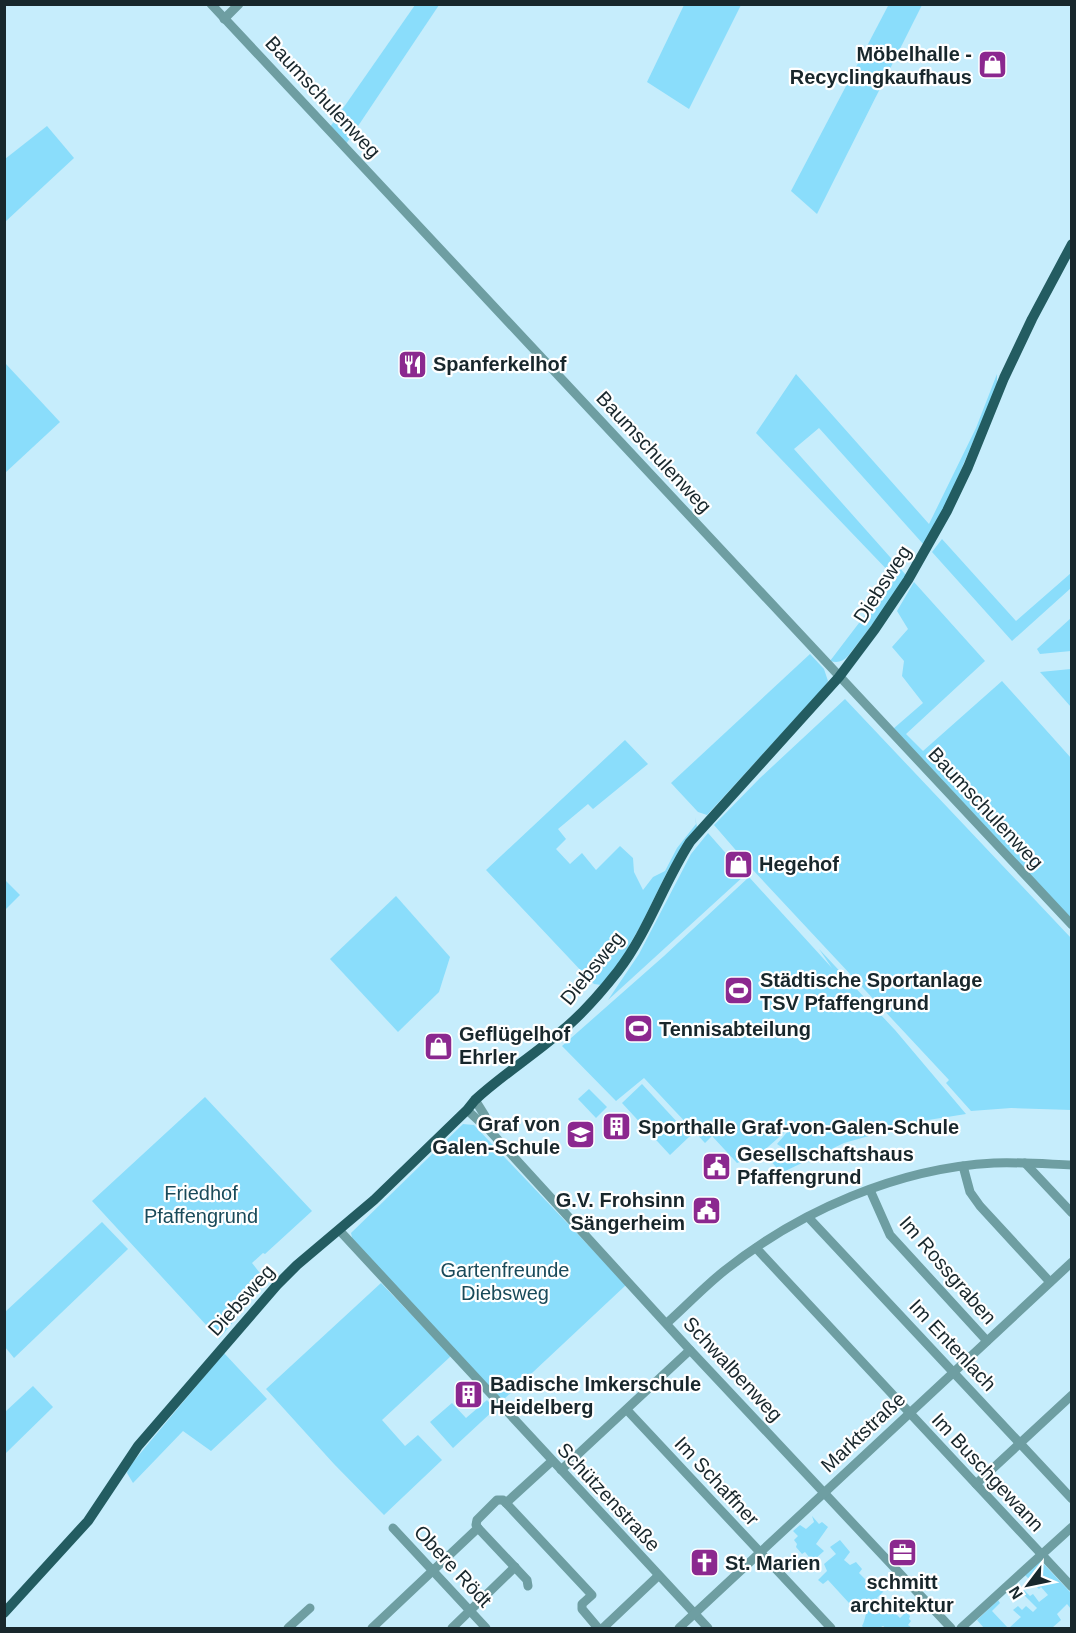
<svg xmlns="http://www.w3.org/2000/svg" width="1076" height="1633" viewBox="0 0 1076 1633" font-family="Helvetica,sans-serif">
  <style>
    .green { fill: #8addfb }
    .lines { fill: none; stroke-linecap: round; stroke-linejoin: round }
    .minor { stroke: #6e9ea2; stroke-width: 9 }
    .major { stroke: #235c61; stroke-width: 10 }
    .labels { text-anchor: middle; stroke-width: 4.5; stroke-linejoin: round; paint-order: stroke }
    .poi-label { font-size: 20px; font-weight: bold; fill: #18272c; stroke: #fff; text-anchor: start }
    .street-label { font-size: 20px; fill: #18272c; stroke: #fff }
    .park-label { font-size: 20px; fill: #194a5a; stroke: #fff }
  </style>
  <rect width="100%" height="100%" fill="#c6edfc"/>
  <g class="green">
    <polygon points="889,4 922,5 817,214 791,191"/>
    <polygon points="415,5 439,5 346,144 330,127"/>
    <polygon points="684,5 741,5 689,109 647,82"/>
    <polygon points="47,126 74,158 5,222 5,159"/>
    <polygon points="5,363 60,422 5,473 4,364"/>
    <path d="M796 374 929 524 976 428 997 374V386L945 507 924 545 819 428 794 449 906 575 884 609 848 656C842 662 838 663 830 661L894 577 756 433Z"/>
    <polygon points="942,539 1016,621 1071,573 1071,588 1012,641 932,552"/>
    <polygon points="914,582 985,661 906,734 923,751 1002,681 1071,758 1071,921 893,729 923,703 902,676 904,661 892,647 908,629 897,611"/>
    <polygon points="1071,618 1071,651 1040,654 1037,649"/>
    <polygon points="810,654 824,669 828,681 825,686 707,815 698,812 671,783"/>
    <polygon points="1071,669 1072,669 1071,707 1040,672"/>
    <polygon points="845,699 1071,938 1071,1110 1011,1108 971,1111 946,1083 949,1080 753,870 714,825 760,778"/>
    <polygon points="625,740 648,764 593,809 588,804 558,829 566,839 556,849 570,864 582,853 596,870 620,846 633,858 634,872 643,890 653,877 665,871 677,848 696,824 695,817 697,827 668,870 642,923 621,960 601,985 594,984 585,975 486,870"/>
    <polygon points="708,833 745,875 608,1000 639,954 691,854"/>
    <polygon points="749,877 832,968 819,949 895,1030 966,1114 922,1121 844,1143 781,1173 770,1160 783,1148 777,1144 795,1123 759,1155 737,1163 712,1136 705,1143 644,1078 616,1101 562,1046 664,956"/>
    <polygon points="5,880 20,895 5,910"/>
    <polygon points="396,896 450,957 439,992 398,1032 330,959"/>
    <polygon points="642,1084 690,1136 670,1155 622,1103"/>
    <polygon points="589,1089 607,1107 596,1118 578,1099"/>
    <polygon points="205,1097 312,1211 265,1254 263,1253 252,1263 267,1282 219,1339 92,1201"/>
    <polygon points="463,1124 474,1125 626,1285 502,1401 353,1242 351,1233"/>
    <polygon points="102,1222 128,1249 14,1358 5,1347 5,1312"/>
    <polygon points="381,1283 451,1356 382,1420 405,1446 418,1435 442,1460 384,1515 334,1464 266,1389"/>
    <polygon points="224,1353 267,1399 211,1451 183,1431 133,1483 127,1473 128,1468"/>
    <polygon points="33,1386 53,1407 5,1454 5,1412"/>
    <polygon points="487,1400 495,1409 453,1448 430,1422 452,1403 466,1418"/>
    <polygon points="812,1516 819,1524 822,1522 828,1527 816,1544 824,1551 815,1559 809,1557 805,1552 802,1554 796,1547 797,1544 794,1540 798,1536 793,1531 800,1525 806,1529 814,1522"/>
    <path d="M840 1540 850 1552 844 1560 850 1565 856 1562 862 1569 859 1573 871 1585 875 1580 885 1590 877 1598 885 1606 881 1609 885 1614 891 1609 900 1618 906 1612 910 1616 909 1619 911 1621 908 1625 912 1628H886L883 1626 879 1628H864L862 1626C866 1619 865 1612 869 1606L864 1610 853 1600 849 1603 828 1580 823 1584 818 1580 827 1571 824 1564 836 1554 830 1547Z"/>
    <polygon points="1040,1560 1071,1593 1071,1609 1067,1604 1057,1614 1061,1620 1052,1628 1009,1628 1021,1617 1013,1610 1018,1606 1022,1610 1026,1606 1033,1612 1037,1608 1014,1585 1017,1583 1030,1596 1033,1594 1039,1602 1048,1595 1041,1587 1039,1589 1025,1575"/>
    <polygon points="998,1600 1000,1603 992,1611 1008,1628 984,1628 977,1620"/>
  </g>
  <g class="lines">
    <g class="minor">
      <polyline points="211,4 1072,925"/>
      <polyline points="224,19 239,4"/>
      <polyline points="475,1100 485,1116 490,1129"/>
      <polyline points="467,1110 490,1131 690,1350 951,1628"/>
      <polyline points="1025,1163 1072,1213"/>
      <polyline points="963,1166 970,1192 980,1206 1050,1282"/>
      <polyline points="870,1190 890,1235 987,1341"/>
      <polyline points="808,1217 1072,1499"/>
      <polyline points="339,1230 708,1628"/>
      <polyline points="756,1248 1072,1587"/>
      <path d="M667 1323C686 1306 704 1287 724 1271 799 1211 898 1168 994 1163 1020 1162 1046 1164 1072 1165"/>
      <polyline points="627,1410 831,1628"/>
      <polyline points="561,1470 690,1350"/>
      <polyline points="976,1484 1072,1395"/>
      <polyline points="506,1503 592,1595 582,1604 582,1609 598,1628"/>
      <polyline points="393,1528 486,1628"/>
      <polyline points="478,1528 527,1580 528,1586"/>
      <polyline points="288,1628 310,1608"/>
      <polyline points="372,1628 478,1528 476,1525 477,1520 497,1500 503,1500 506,1503 552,1461"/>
      <polyline points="452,1628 515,1567"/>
      <polyline points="603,1628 658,1576"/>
      <polyline points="679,1628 1072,1262"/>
      <polyline points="961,1628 1072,1527"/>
    </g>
    <path class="major" d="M4 1613 88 1521 138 1446 277 1285 297 1265 374 1200 467 1110 475 1100C501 1076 531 1057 558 1034 581 1016 600 994 618 971 648 932 663 884 690 842L839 677 875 629 908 580 947 511 968 467 1004 378 1032 319 1072 244"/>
  </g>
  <defs>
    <symbol id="shop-square" viewBox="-11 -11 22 22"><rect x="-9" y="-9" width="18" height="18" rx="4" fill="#8b288f" stroke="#fff"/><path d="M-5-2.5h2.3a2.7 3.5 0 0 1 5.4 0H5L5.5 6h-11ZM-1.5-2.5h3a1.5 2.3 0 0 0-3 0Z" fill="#fff"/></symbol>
    <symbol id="restaurant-square" viewBox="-11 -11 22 22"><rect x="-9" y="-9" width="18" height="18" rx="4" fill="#8b288f" stroke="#fff"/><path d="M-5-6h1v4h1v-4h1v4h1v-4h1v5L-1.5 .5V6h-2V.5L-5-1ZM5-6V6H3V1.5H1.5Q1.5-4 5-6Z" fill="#fff"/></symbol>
    <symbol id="stadium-square" viewBox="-11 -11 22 22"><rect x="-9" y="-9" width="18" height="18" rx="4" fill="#8b288f" stroke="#fff"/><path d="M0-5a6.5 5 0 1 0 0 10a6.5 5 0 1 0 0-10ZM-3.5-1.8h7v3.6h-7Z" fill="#fff"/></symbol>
    <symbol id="building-square" viewBox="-11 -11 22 22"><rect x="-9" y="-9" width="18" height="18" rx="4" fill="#8b288f" stroke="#fff"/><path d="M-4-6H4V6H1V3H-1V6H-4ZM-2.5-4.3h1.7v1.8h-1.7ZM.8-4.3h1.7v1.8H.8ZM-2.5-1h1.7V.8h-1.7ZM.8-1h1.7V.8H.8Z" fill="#fff"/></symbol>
    <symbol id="school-square" viewBox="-11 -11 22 22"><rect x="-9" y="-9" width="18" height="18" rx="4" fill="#8b288f" stroke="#fff"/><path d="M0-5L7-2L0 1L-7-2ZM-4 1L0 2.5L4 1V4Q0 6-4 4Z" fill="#fff"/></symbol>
    <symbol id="civic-square" viewBox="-11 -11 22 22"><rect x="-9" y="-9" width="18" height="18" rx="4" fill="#8b288f" stroke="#fff"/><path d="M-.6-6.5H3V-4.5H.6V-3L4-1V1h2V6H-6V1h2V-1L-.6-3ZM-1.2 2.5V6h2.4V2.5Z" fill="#fff"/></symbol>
    <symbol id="office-square" viewBox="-11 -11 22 22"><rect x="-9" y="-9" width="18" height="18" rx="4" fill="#8b288f" stroke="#fff"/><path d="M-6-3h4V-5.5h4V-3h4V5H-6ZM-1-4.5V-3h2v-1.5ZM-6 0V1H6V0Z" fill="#fff"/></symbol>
    <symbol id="church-square" viewBox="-11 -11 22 22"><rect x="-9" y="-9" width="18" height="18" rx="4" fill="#8b288f" stroke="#fff"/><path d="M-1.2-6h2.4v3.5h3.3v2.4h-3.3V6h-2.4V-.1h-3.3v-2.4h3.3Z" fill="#fff"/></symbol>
  </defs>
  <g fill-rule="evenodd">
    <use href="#shop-square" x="976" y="48" width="33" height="33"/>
    <use href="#restaurant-square" x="396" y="348" width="33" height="33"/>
    <use href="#shop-square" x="722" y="848" width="33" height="33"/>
    <use href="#stadium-square" x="722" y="974" width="33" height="33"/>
    <use href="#stadium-square" x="622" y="1012" width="33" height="33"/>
    <use href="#shop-square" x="422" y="1030" width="33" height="33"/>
    <use href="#building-square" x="600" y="1110" width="33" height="33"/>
    <use href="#school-square" x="564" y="1118" width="33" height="33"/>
    <use href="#civic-square" x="700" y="1150" width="33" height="33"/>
    <use href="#civic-square" x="690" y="1194" width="33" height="33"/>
    <use href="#building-square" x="452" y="1378" width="33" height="33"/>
    <use href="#office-square" x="886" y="1536" width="33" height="33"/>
    <use href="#church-square" x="688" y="1546" width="33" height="33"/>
  </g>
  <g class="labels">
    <g class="poi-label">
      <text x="972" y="61" text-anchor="end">Möbelhalle -<tspan x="972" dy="23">Recyclingkaufhaus</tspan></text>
      <text x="433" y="371">Spanferkelhof</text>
      <text x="759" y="871">Hegehof</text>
      <text x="760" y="987">Städtische Sportanlage<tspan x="760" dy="23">TSV Pfaffengrund</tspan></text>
      <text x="659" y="1036">Tennisabteilung</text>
      <text x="459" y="1041">Geflügelhof<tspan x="459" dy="23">Ehrler</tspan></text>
      <text x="560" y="1131" text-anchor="end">Graf von<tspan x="560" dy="23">Galen-Schule</tspan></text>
      <text x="638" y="1134">Sporthalle Graf-von-Galen-Schule</text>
      <text x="737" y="1161">Gesellschaftshaus<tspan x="737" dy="23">Pfaffengrund</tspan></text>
      <text x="685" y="1207" text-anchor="end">G.V. Frohsinn<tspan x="685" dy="23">Sängerheim</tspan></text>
      <text x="490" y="1391">Badische Imkerschule<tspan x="490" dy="23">Heidelberg</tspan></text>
      <text x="725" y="1570">St. Marien</text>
      <text x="902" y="1589" text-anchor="middle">schmitt<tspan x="902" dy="23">architektur</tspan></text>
    </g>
    <g class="street-label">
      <text transform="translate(323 97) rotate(47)" y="7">Baumschulenweg</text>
      <text transform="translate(654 452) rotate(47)" y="7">Baumschulenweg</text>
      <text transform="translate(882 584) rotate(-57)" y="7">Diebsweg</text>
      <text transform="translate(986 808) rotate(47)" y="7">Baumschulenweg</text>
      <text transform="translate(592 968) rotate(-51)" y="7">Diebsweg</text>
      <text transform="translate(948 1270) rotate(49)" y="7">Im Rossgraben</text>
      <text transform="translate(241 1300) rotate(-48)" y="7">Diebsweg</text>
      <text transform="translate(953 1345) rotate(47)" y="7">Im Entenlach</text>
      <text transform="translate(733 1369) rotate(47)" y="7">Schwalbenweg</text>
      <text transform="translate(863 1432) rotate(-43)" y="7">Marktstraße</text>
      <text transform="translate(988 1472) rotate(47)" y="7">Im Buschgewann</text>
      <text transform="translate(717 1481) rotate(47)" y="7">Im Schaffner</text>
      <text transform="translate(609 1497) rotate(47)" y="7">Schützenstraße</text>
      <text transform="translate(453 1566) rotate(47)" y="7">Obere Rödt</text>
    </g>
    <g class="park-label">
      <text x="201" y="1200">Friedhof<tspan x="201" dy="23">Pfaffengrund</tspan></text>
      <text x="505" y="1277">Gartenfreunde<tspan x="505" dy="23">Diebsweg</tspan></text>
    </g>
  </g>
  <rect width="1076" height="1633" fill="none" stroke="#18272c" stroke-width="12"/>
  <g transform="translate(1028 1585) rotate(238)" stroke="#ffffff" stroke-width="4.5" paint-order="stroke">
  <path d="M0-4.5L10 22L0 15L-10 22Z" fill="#18272c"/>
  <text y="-9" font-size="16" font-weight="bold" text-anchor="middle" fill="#18272c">N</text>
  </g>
</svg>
